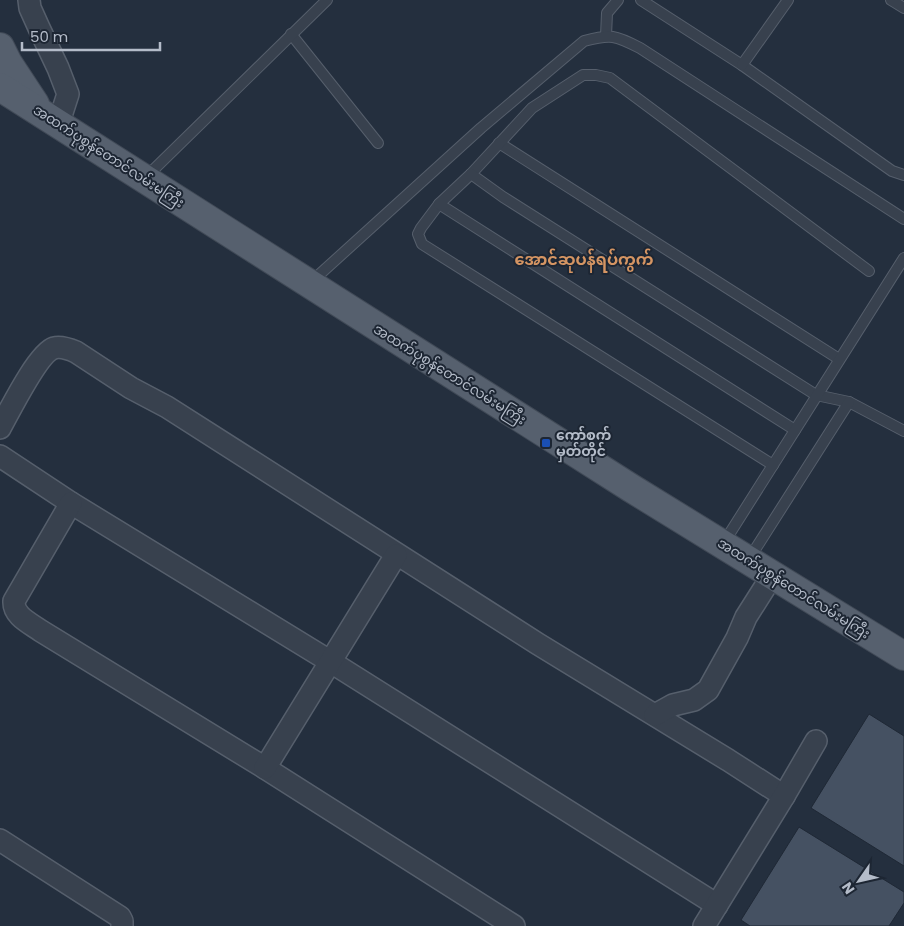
<svg xmlns="http://www.w3.org/2000/svg" width="904" height="926" viewBox="0 0 904 926" font-family="Poppins,'Noto Sans Myanmar',sans-serif">
  <style>
    .building { fill: #455162; stroke: #1f2835 }
    .lines { fill: none; stroke-linecap: round; stroke-linejoin: round }
    .lane-casing { stroke: #565f6c; stroke-width: 12 }
    .street-casing { stroke: #565f6c; stroke-width: 24 }
    .primary-casing { stroke: #414a57; stroke-width: 30 }
    .lane { stroke: #38414e; stroke-width: 10 }
    .street { stroke: #38414e; stroke-width: 21 }
    .primary { stroke: #56606e; stroke-width: 28 }
    .transit-dot { fill: #1a4fb4; stroke: #1d2633; stroke-width: 2 }
    .labels { text-anchor: middle; stroke-width: 4; stroke-linejoin: round; paint-order: stroke }
    .street-label { font-size: 14px; fill: #b4bcc9; stroke: #1d2633 }
    .poi-label { font-size: 14px; font-weight: bold; fill: #b4bcc9; stroke: #1d2633; text-anchor: start }
    .quarter-label { font-size: 16px; font-weight: bold; fill: #d59563; stroke: #1d2633 }
  </style>
  <rect width="100%" height="100%" fill="#242f3e"/>
  <g class="building">
    <polygon points="869,714 904,736 904,866 811,808"/>
    <polygon points="799,827 904,892 904,903 889,926 750,926 741,920"/>
  </g>
  <g class="lines">
    <defs>
      <g id="lane">
        <polyline points="641,0 742,65 892,171 904,175"/>
        <polyline points="891,0 904,8"/>
        <polyline points="291,34 378,143"/>
        <polyline points="606,36 607,13 618,0"/>
        <polyline points="742,65 788,0"/>
        <polyline points="499,143 839,359"/>
        <polyline points="471,174 532,108 583,75 596,75 610,78 869,271"/>
        <polyline points="146,177 327,0"/>
        <polyline points="439,204 421,228 418,234 422,244 773,465"/>
        <path d="M310 283 481 128 584 41C611 34 615 35 640 48L904 219"/>
        <polyline points="795,430 439,204 471,174 503,197 816,395 849,402 904,431"/>
        <polyline points="723,544 904,258"/>
        <polyline points="749,559 849,402"/>
      </g>
      <g id="street">
        <polyline points="29,0 30,8 39,28 58,68 68,94 59,122"/>
        <path d="M0 428C9 412 38 353 54 348 61 346 69 349 76 352L131 388 167 407 538 644 728 760 784 796"/>
        <polyline points="0,456 71,503 331,662 717,905"/>
        <path d="M71 503 14 601C13 616 30 623 41 631L265 768 514 926"/>
        <polyline points="655,715 673,705 694,700 708,690 737,638 746,617 772,576"/>
        <polyline points="265,768 396,555"/>
        <polyline points="0,840 120,917 122,921 122,926"/>
        <polyline points="704,926 784,796 816,741"/>
      </g>
      <g id="primary">
        <polyline points="0,47 8,63 35,104"/>
        <polyline points="0,87 631,488 904,656"/>
      </g>
    </defs>
    <use href="#lane" class="lane-casing"/>
    <use href="#street" class="street-casing"/>
    <use href="#primary" class="primary-casing"/>
    <use href="#lane" class="lane"/>
    <use href="#street" class="street"/>
    <use href="#primary" class="primary"/>
  </g>
  <rect class="transit-dot" x="541" y="438" width="10" height="10" rx="2.5"/>
  <g class="labels">
    <g class="street-label">
      <text transform="translate(109 156) rotate(33)" y="5">အထက်ပုစွန်တောင်လမ်းမကြီး</text>
      <text transform="translate(450 374) rotate(32)" y="5">အထက်ပုစွန်တောင်လမ်းမကြီး</text>
      <text transform="translate(794 588) rotate(32)" y="5">အထက်ပုစွန်တောင်လမ်းမကြီး</text>
    </g>
    <g class="poi-label">
      <text x="556" y="440">ကော်စက်<tspan x="556" dy="16">မှတ်တိုင်</tspan></text>
    </g>
    <g class="quarter-label">
      <text x="584" y="265">အောင်ဆုပန်ရပ်ကွက်</text>
    </g>
  </g>
  <g transform="translate(859 881) rotate(236)" stroke="#1d2633" stroke-width="4" paint-order="stroke">
  <path d="M0-4L9 19L0 12L-9 19Z" fill="#b4bcc9"/>
  <text y="-8" font-size="14" font-weight="bold" text-anchor="middle" fill="#b4bcc9">N</text>
  </g>
  <path d="M22 42v8h138v-8" fill="none" stroke="#b4bcc9" stroke-width="2.5"/>
  <text x="30" y="42" font-size="15" fill="#b4bcc9" stroke="#1d2633" stroke-width="4" paint-order="stroke">50 m</text>
</svg>
